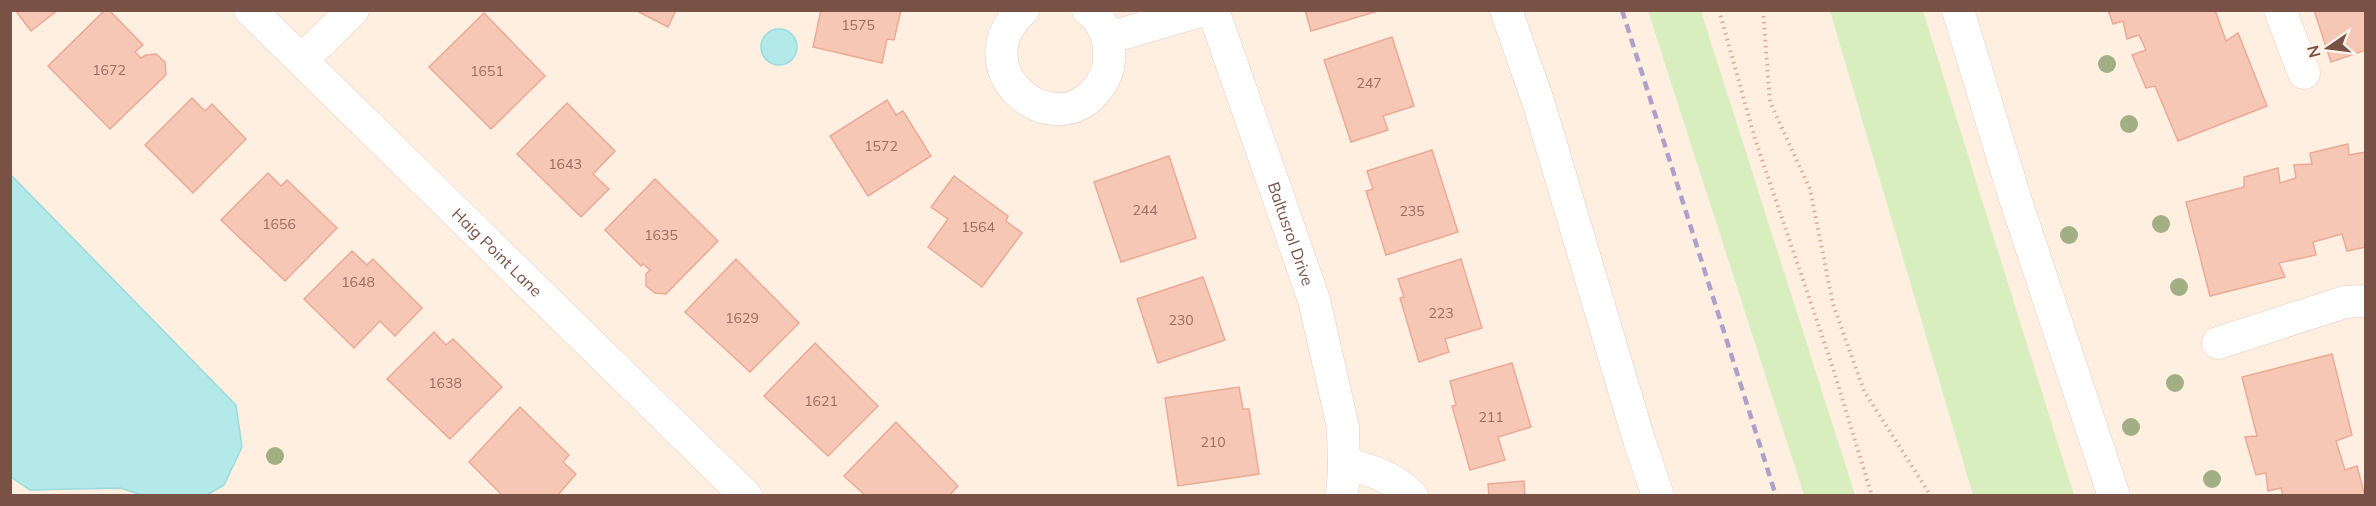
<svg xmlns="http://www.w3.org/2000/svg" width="2376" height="506" viewBox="0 0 2376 506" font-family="Mulish,sans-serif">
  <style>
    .green { fill: #d8eebe }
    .water { fill: #b4e9ea; stroke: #99dbdd; stroke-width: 1.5 }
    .building { fill: #f7c7b6; stroke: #ebaa95; stroke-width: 1.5 }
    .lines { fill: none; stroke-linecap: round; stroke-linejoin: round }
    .minor-casing { stroke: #e6ccbe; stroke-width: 33 }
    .path { stroke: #dcaa99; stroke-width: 4; stroke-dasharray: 1.5 4.5; stroke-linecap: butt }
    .minor { stroke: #fff; stroke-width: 32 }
    .rail { stroke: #b09fc9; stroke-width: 4.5; stroke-dasharray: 9 6; stroke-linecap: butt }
    .tree { fill: #a2af85 }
    .labels { text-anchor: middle; stroke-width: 6; stroke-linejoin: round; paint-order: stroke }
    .number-label { font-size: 14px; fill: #986e61 }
    .street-label { font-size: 16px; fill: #795145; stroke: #fff4ea }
  </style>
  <rect width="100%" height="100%" fill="#ffefe1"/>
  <g class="green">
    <polygon points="1648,11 1701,11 1855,495 1804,495"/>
    <polygon points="1830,11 1923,11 2074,495 1973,495"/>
  </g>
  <g class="water">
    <circle cx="779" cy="47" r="18"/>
    <polygon points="10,174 236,405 242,447 224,485 207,495 142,495 120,488 30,490 11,477"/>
  </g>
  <g class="building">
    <polygon points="15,10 58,10 31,31"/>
    <polygon points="105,10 109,10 143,45 135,52 141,58 146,55 156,54 165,62 166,75 110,129 48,66"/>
    <polygon points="635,10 676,10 668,27"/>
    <polygon points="821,10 901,10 894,40 887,39 882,63 813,47"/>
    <polygon points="1305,10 1381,10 1311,31"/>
    <polygon points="2108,10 2215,10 2226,41 2238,33 2267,106 2178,141 2155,86 2146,88 2132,55 2146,50 2139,35 2127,39 2123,21 2113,24"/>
    <polygon points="2314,10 2366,10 2366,50 2331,62"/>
    <polygon points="484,13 545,76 491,129 429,67"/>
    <polygon points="1392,37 1414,106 1383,116 1388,130 1351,142 1324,60"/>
    <polygon points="192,98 205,111 212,104 246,139 193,193 145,145"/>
    <polygon points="887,100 896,115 903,111 931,156 868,196 830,136"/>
    <polygon points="567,103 615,151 593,174 609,189 581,217 517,154"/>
    <polygon points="2348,144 2349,155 2366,152 2366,247 2347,251 2342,234 2313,242 2316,255 2279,263 2285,277 2210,296 2186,202 2244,187 2244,177 2278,168 2280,183 2296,178 2294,165 2312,164 2310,153"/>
    <polygon points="1432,150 1458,232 1386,255 1366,191 1373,189 1367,171"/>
    <polygon points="1169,156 1196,238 1121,262 1094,182"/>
    <polygon points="268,173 281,186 287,180 337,228 285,281 221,220"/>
    <polygon points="954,176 1008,216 1006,221 1022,233 982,287 928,247 948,219 931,207"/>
    <polygon points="655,179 718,241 666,294 655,293 646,286 646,274 650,270 643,264 641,266 605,230"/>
    <polygon points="352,251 367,265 373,259 422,308 395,336 380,321 354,348 304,299"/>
    <polygon points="736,259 799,323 750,372 685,312"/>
    <polygon points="1461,259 1482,328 1445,339 1449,352 1419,362 1400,298 1404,297 1398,279"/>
    <polygon points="1203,277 1225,340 1158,363 1137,299"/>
    <polygon points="434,332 446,345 453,339 502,387 450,439 387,379"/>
    <polygon points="815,343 878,406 828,456 764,396"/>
    <polygon points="2332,354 2352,435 2336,441 2345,470 2357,466 2365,496 2283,496 2281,488 2268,491 2266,473 2256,475 2245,437 2257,436 2242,377"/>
    <polygon points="1512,363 1531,427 1498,437 1505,460 1470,470 1452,406 1456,405 1450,381"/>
    <polygon points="1239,387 1243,409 1249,409 1259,474 1178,486 1165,398"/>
    <polygon points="520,407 569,455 563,462 576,474 557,496 503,496 469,462"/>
    <polygon points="896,422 958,486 949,496 866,496 844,476"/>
    <polygon points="1524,481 1525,496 1489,496 1488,484"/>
  </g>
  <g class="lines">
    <defs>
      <g id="minor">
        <path id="s1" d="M250 10 746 496"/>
        <path d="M1023 10C959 68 1053 148 1098 88 1104 80 1109 70 1109 59 1110 40 1105 22 1088 10"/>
        <path id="s2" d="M1213 10 1314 300 1343 427 1344 469 1342 496"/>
        <polyline points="1506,10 1539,104 1639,440 1658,496"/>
        <polyline points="1958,10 2015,198 2114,496"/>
        <polyline points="2280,10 2304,73"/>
        <polyline points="1108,38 1204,10"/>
        <polyline points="302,60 353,10"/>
        <polyline points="2218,343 2345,302 2366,301"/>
        <path d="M1344 463C1369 470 1393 476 1412 496"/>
      </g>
    </defs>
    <use href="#minor" class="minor-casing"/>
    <g class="path">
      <polyline points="1719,10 1755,139 1831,362 1872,496"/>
      <polyline points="1763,10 1770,102 1810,189 1833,304 1864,391 1931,496"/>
    </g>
    <use href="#minor" class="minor"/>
    <polyline class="rail" points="1622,10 1776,496"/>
  </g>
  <g class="tree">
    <circle cx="2107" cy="64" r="9"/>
    <circle cx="2129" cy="124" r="9"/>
    <circle cx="2161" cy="224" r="9"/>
    <circle cx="2069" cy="235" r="9"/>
    <circle cx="2179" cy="287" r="9"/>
    <circle cx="2175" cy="383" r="9"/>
    <circle cx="2131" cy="427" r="9"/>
    <circle cx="275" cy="456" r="9"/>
    <circle cx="2212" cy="479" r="9"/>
  </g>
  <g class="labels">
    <g class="number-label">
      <text x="858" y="30">1575</text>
      <text x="109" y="75">1672</text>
      <text x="487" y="76">1651</text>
      <text x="1369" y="88">247</text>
      <text x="881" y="151">1572</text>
      <text x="565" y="169">1643</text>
      <text x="1145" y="215">244</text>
      <text x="1412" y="216">235</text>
      <text x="279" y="229">1656</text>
      <text x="978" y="232">1564</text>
      <text x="661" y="240">1635</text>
      <text x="358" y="287">1648</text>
      <text x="1441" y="318">223</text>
      <text x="742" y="323">1629</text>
      <text x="1181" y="325">230</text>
      <text x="445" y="388">1638</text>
      <text x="821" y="406">1621</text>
      <text x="1491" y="422">211</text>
      <text x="1213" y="447">210</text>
    </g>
    <g class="street-label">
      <text dy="6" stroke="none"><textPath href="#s2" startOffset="237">Baltusrol Drive</textPath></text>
      <text dy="6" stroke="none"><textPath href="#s1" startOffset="346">Haig Point Lane</textPath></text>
    </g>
  </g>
  <rect width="2376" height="506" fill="none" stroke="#795145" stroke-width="24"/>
  <g transform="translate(2328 48) rotate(256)" stroke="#fff4ea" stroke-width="4.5" paint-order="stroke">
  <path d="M0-4.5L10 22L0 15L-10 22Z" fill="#795145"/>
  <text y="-9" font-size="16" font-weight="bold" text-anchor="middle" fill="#795145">N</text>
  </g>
</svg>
